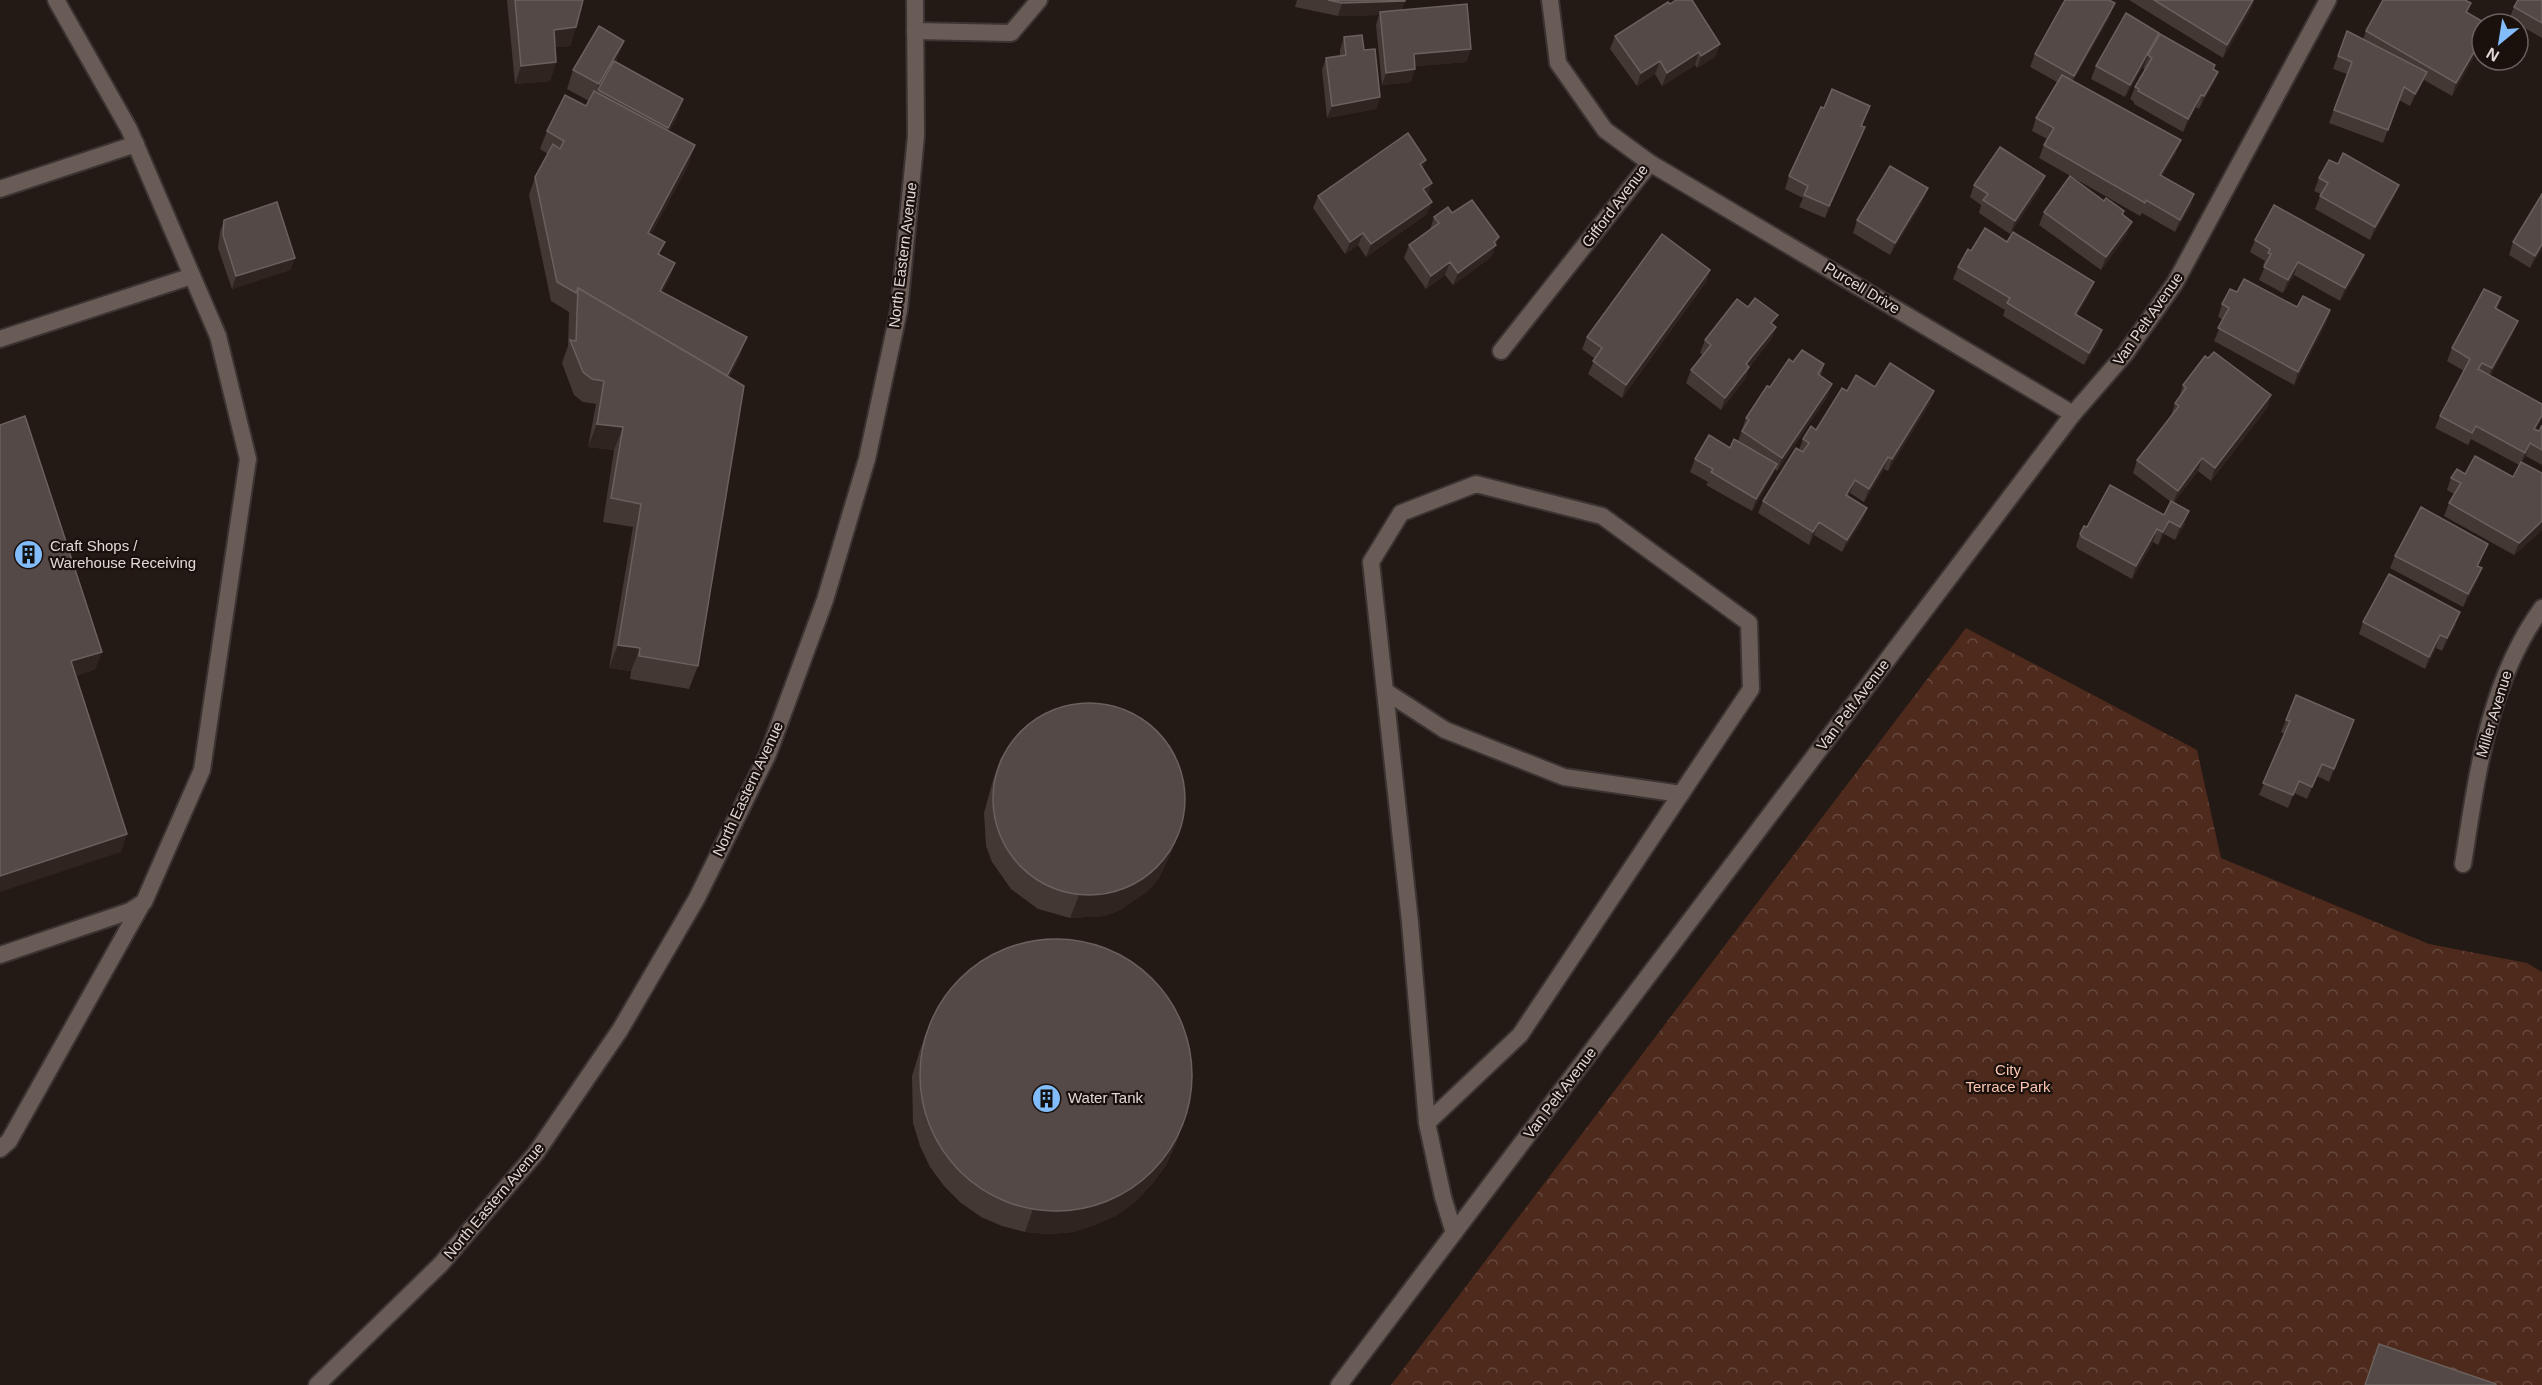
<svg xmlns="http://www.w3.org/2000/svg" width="2542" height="1385" viewBox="0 0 2542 1385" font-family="Helvetica,sans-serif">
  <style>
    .park { fill: url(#park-crowns) }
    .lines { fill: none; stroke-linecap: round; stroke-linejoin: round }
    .service-casing { stroke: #3b3432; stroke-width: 20 }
    .minor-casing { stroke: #3b3432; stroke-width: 20 }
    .secondary-casing { stroke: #3b3432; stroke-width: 20 }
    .service { stroke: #695c57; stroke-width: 16 }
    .minor { stroke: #695c57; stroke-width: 16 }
    .secondary { stroke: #695c57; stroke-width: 16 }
    .wall { fill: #433834 }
    .shaded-wall { fill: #2f2420 }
    .building { fill: #544946; stroke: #6a605c; stroke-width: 1.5 }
    .labels { text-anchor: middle; stroke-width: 4.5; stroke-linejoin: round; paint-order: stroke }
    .street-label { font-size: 15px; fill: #e1d9d7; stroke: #1a100c }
    .poi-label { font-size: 15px; fill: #e1d9d7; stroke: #1a100c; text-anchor: start }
    .park-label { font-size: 15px; fill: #fbc5b1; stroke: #1a100c }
  </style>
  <defs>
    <pattern id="park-crowns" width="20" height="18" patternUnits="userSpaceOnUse" patternTransform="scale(1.5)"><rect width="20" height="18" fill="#4e2a1d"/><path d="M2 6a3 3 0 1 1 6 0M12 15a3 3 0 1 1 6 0" fill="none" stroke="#67483d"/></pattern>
  </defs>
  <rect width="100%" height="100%" fill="#231915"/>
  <polygon class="park" points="1966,628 2197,750 2221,858 2429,944 2527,963 2542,972 2542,1385 1391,1385"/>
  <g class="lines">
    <defs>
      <g id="service">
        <polyline points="915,31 1011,33 1039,0"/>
        <polyline points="0,189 136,144"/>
        <polyline points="0,339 192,276"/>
        <polyline points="1385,691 1445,730 1564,777 1681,794"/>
        <polyline points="0,955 130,911 144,902 202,770 248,459 218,336 129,129 56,0"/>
        <polyline points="1427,1123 1520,1035 1751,689 1749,623 1602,516 1476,484 1401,513 1371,562 1410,922 1427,1123 1443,1197 1454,1233"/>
        <polyline points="0,1149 9,1141 142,904"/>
      </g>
      <g id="minor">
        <polyline points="1650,163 2073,414"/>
        <polyline points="1501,351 1650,163 1605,130 1558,63 1550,0"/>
        <path d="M2463 864C2477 776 2488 682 2542 608"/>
        <polyline points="1339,1385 2073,414 2125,354 2175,283 2328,0"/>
      </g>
      <polyline id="secondary" points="317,1385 441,1264 536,1153 620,1030 697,898 768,754 825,600 867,459 899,310 916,136 915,0"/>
    </defs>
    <use href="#service" class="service-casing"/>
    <use href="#minor" class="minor-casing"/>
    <use href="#secondary" class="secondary-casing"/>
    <use href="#service" class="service"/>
    <use href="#minor" class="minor"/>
    <use href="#secondary" class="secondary"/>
  </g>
  <g class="wall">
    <polygon points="507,0 583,0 576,27 570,46 555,47 556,62 550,81 515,84"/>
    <polygon points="1297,0 1405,0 1402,10 1471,49 1466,62 1415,66 1411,82 1382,85 1376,25 1379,15 1338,16 1295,7"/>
    <polygon points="2129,0 2254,0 2251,9 2223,58"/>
    <polygon points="2542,0 2542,38 2509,19 2514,7"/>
    <polygon points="2471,3 2467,13 2482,24 2482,42 2452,96 2424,80 2410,106 2399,100 2383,143 2329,123 2347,74 2333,69 2347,31 2363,39 2366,31"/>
    <polygon points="2110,16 2073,81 2176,153 2162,176 2194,194 2190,207 2175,232 2142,213 2140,216 2039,158 2044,145 2047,139 2032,131 2036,118 2057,82 2030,67 2035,54"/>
    <polygon points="1615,36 1720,44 1715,57 1697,68 1695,65 1662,86 1655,74 1637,86 1610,49"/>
    <polygon points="1344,37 1364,50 1380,97 1376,109 1327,118 1322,70 1326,58 1340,56 1340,50"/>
    <polygon points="2156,40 2218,72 2213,84 2199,109 2196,107 2183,132 2134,104 2134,102 2130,99 2135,87 2145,69 2143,68 2147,59 2125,97 2091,79 2096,66"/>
    <polygon points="617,59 616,62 683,99 677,117 669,131 689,164 651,234 660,255 675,263 668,281 662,292 740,356 729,377 698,666 689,689 630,679 631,671 609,668 633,527 603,522 614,450 588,447 596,404 583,402 574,395 562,363 568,346 569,312 551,301 529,195 535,177 548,154 540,149 547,131 586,106 589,101 567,89 573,70"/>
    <polygon points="1870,106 1862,126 1865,127 1860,139 1825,218 1799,207 1803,198 1785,189 1789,176 1824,108"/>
    <polygon points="2338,164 2399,185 2394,197 2370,240 2315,209 2321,194 2314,191 2319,178"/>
    <polygon points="1423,169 1428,196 1427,214 1366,257 1358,245 1345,254 1313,208 1318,196"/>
    <polygon points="1974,185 2040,189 2010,234 1979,213 1981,205 1970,197"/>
    <polygon points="2542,194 2542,249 2530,268 2509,255 2513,242"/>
    <polygon points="1923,201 1890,255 1853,233 1857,220"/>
    <polygon points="2104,201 2124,211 2123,215 2127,234 2101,270 2039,225 2044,212"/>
    <polygon points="1452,213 1499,237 1491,257 1453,285 1445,275 1426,289 1404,258 1409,245 1430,230 1434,217"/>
    <polygon points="224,220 295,258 290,270 232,289 218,248 220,232"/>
    <polygon points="2255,240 2359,268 2340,301 2294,275 2283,293 2259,280 2265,266 2263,265 2265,261 2250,252"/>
    <polygon points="2007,242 2094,282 2089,294 2077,315 2102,330 2098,343 2084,365 2003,316 2005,310 1953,279 1958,267 1971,251"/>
    <polygon points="1710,270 1706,282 1622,398 1588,374 1595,359 1582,349 1587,337"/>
    <polygon points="2237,292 2297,307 2330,310 2326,323 2294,385 2214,341 2223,320 2218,317 2222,304"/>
    <polygon points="2501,297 2497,309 2513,333 2490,376 2542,404 2542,419 2536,429 2539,431 2542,425 2542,465 2526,456 2522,462 2542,530 2514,555 2444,516 2449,503 2454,494 2447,490 2451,478 2465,474 2513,477 2519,465 2471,439 2468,445 2435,428 2440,416 2464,371 2447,361 2452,348"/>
    <polygon points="1748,307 1776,327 1771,339 1749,368 1745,379 1721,410 1686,383 1691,370 1703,355 1700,353 1705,340"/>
    <polygon points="1793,362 1824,364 1821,375 1828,396 1777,471 1775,469 1772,476 1752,511 1706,485 1708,482 1690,472 1695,459 1730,448 1738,441 1746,418 1770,387"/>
    <polygon points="2183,385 2271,395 2267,408 2211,481 2198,471 2174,502 2185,524 2175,540 2164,534 2158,545 2153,542 2132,579 2078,549 2076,546 2080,534 2087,527 2164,515 2171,502 2133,473 2137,460 2171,416 2175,403 2179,398"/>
    <polygon points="1875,387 1930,403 1888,471 1884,469 1864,502 1850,493 1848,496 1867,508 1862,521 1842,552 1814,535 1809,545 1758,513 1763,501 1799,450 1803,439 1816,430 1847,391"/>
    <polygon points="2395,556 2483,556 2478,567 2482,568 2477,581 2463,607 2390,568"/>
    <polygon points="2363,622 2456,624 2442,651 2436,648 2425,669 2359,634"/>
    <polygon points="2286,720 2354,720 2329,782 2317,776 2307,799 2294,793 2288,808 2259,795 2285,734 2281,732"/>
    <polygon points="1001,757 1173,848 1159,878 1148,891 1120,910 1104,916 1070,918 1038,909 1011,889 992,862 986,846 984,813 993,780"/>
    <polygon points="927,1030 1184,1120 1176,1143 1166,1165 1152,1184 1136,1201 1117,1215 1095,1225 1073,1232 1049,1234 1025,1232 1002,1226 981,1217 961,1203 944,1186 930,1167 920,1146 913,1123 912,1076 919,1053"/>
  </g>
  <g class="shaded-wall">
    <polygon points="2253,0 2254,0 2251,9 2223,58 2227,45"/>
    <polygon points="1405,1 1400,14 1380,12 1379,15 1338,16 1342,3"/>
    <polygon points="2115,3 2110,16 2069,88 2074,76"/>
    <polygon points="576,27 570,46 547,48 554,30"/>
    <polygon points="2159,33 2155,45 2125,97 2130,85"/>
    <polygon points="2482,38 2482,42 2452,96 2456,83"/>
    <polygon points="624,41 617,59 599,91 598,90 592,103 599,84"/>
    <polygon points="1720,44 1715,57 1697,68 1701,56"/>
    <polygon points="1471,49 1466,62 1410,67 1414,54"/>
    <polygon points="1699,52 1695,65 1662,86 1667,73"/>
    <polygon points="1660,61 1655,74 1637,86 1641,73"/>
    <polygon points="556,62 550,81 515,84 521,66"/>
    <polygon points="1415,69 1411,82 1382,85 1386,73"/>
    <polygon points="2218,72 2213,84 2199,109 2204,96"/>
    <polygon points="2427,72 2422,85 2410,106 2415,94"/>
    <polygon points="2201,95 2196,107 2183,132 2188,119"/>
    <polygon points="1380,97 1376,109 1327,118 1332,106"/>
    <polygon points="683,99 677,117 661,147 668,128"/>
    <polygon points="1865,127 1860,139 1825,218 1829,206"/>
    <polygon points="2181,140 2176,153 2156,187 2160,175"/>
    <polygon points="695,145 689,164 642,251 648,233"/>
    <polygon points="1426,160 1422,172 1420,164"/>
    <polygon points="2045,176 2040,189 2010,234 2015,221"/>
    <polygon points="1432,183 1428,196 1423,189"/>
    <polygon points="2399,185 2394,197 2370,240 2375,227"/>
    <polygon points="1928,188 1923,201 1890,255 1895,243"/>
    <polygon points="2194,194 2190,207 2175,232 2180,220"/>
    <polygon points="1432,202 1427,214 1366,257 1371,244"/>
    <polygon points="2132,222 2127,234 2101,270 2106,257"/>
    <polygon points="1363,233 1358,245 1345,254 1350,242"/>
    <polygon points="1499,237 1491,257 1453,285 1458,273"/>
    <polygon points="2542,244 2542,249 2530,268 2535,256"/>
    <polygon points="2364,255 2359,268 2340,301 2345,288"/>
    <polygon points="295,258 290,270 232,289 236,276"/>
    <polygon points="1450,262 1445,275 1426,289 1431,276"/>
    <polygon points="2298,262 2294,275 2283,293 2288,280"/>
    <polygon points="675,263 668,281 653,309 660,291"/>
    <polygon points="1710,270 1706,282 1622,398 1626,385"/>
    <polygon points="2094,282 2089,294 2070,326 2075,314"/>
    <polygon points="2330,310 2326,323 2294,385 2298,372"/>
    <polygon points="2518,321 2513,333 2488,381 2492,368"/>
    <polygon points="1776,327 1771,339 1749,368 1745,379 1721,410 1725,398 1746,364"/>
    <polygon points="2102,330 2098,343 2084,365 2089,353"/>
    <polygon points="747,337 740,356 717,399 724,381"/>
    <polygon points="1832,384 1828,396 1777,471 1782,458"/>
    <polygon points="1934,391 1930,403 1888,471 1892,459"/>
    <polygon points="2271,395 2267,408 2211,481 2215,468"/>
    <polygon points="2542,415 2542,419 2530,441 2534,429"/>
    <polygon points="597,424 623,427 614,450 588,447"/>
    <polygon points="2530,443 2526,456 2520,465 2525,453"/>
    <polygon points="1888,457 1884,469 1864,502 1869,489"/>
    <polygon points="2202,458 2198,471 2173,503 2178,491"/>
    <polygon points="1777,464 1772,476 1752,511 1756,499"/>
    <polygon points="1855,480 1850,493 1841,508 1846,495"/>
    <polygon points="1867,508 1862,521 1842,552 1847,540"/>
    <polygon points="2189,511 2185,524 2175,540 2180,527"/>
    <polygon points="2169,521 2164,534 2158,545 2163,532"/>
    <polygon points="2542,521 2542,530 2514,555 2519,543"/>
    <polygon points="1819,522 1814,535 1809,545 1813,532"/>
    <polygon points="2157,529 2153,542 2132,579 2136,566"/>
    <polygon points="2488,544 2483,556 2472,578 2477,566"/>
    <polygon points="2482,568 2477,581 2463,607 2468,594"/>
    <polygon points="2460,612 2456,624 2442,651 2447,638"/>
    <polygon points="2440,635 2436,648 2425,669 2429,657"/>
    <polygon points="618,645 640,648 631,671 609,668"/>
    <polygon points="102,652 95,670 64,680 71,661"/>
    <polygon points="2354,720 2350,733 2329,782 2334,769"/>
    <polygon points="1182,825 1173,848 1159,878 1148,891 1120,910 1104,916 1070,918 1079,895"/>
    <polygon points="127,834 121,852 0,892 0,876"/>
    <polygon points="1184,1120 1176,1143 1166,1165 1152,1184 1136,1201 1117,1215 1095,1225 1073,1232 1049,1234 1025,1232 1033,1209"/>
  </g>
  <g class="building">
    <polygon points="515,0 583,0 576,27 554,30 556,62 521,66"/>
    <polygon points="1328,0 1405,0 1405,1 1342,3"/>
    <polygon points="1676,0 1692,0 1720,44 1701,56 1699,52 1667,73 1660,61 1641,73 1615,36 1668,2 1670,4"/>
    <polygon points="2065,0 2109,0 2115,3 2074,76 2035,54"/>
    <polygon points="2154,0 2253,0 2227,45"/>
    <polygon points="2383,0 2465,0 2471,3 2466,12 2487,24 2482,24 2482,38 2456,83 2366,31"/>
    <polygon points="2518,0 2542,0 2542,23 2514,7"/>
    <polygon points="1467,4 1471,49 1414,54 1415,69 1386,73 1380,12"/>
    <polygon points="2126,13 2159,33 2130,85 2096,66"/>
    <polygon points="599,26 624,41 599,84 573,70"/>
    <polygon points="2347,31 2427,72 2415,94 2404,87 2388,130 2334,110 2352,62 2338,56"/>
    <polygon points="2160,34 2215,65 2213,69 2218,72 2204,96 2201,95 2188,119 2138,91 2139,89 2135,87 2152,58 2148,55"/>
    <polygon points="1362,35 1364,50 1375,49 1380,97 1332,106 1326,58 1346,55 1344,37"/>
    <polygon points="614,61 683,99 668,128 598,90"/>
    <polygon points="2062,75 2181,140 2160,175 2194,194 2180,220 2146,200 2145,203 2044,145 2054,128 2036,118"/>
    <polygon points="1832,89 1870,106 1861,126 1865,127 1829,206 1804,195 1808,186 1789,176 1821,107 1824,108"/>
    <polygon points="594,91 695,145 648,233 665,242 658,254 675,263 660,291 747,337 727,376 578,288 576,293 557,282 535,177 553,144 560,149 564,141 547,131 565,95 586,106"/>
    <polygon points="1408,133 1426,160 1420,164 1432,183 1423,189 1432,202 1371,244 1363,233 1350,242 1318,196"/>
    <polygon points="2000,147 2045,176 2015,221 1983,200 1988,194 1974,185"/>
    <polygon points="2343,153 2399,185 2375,227 2320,196 2328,183 2319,178 2329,160 2338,164"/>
    <polygon points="1890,166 1928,188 1895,243 1857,220"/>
    <polygon points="2070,176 2104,201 2106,198 2124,211 2122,214 2132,222 2106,257 2044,212"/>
    <polygon points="2542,194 2542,244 2535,256 2513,242"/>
    <polygon points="1472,200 1499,237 1494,242 1496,245 1458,273 1450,262 1431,276 1409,245 1439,223 1434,217 1448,207 1452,213"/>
    <polygon points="277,202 295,258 236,276 223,235 224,220"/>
    <polygon points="2274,205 2364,255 2345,288 2298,262 2288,280 2264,267 2271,254 2268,253 2270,249 2255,240"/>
    <polygon points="1985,228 2007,242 2013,232 2094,282 2075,314 2102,330 2089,353 2007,303 2010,298 1958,267 1968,249 1971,251"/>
    <polygon points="1662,234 1710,270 1626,385 1593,361 1602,348 1587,337"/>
    <polygon points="2244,279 2297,307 2303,296 2330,310 2298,372 2218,328 2229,308 2222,304 2230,289 2237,292"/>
    <polygon points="578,288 744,386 698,666 639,656 640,648 618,645 641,504 611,498 623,427 597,424 604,381 592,379 583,372 570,340 576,341"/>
    <polygon points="2484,289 2501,297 2495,308 2518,321 2492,368 2482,363 2478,369 2542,404 2542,415 2534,429 2539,431 2542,425 2542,450 2530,443 2525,453 2476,426 2472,433 2440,416 2470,359 2452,348"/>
    <polygon points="1755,298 1778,315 1771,323 1776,327 1746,364 1749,367 1725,398 1691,370 1711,345 1705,340 1737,299 1748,307"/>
    <polygon points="1802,350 1824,364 1818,374 1832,384 1782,458 1742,431 1749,420 1746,418 1767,386 1770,387 1789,359 1793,362"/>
    <polygon points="2214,352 2271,395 2215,468 2202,458 2178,491 2137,460 2179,406 2175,403 2186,388 2183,385 2205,356 2208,358"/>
    <polygon points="1890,363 1934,391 1892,459 1888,457 1869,489 1855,480 1846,495 1867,508 1847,540 1819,522 1813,532 1763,501 1796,448 1803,452 1809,443 1803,439 1811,426 1816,430 1842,388 1847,391 1856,375 1875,387"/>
    <polygon points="25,416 102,652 71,661 127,834 0,876 0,425"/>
    <polygon points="1709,435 1730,448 1734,439 1777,464 1756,499 1711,472 1713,469 1695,459"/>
    <polygon points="2475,456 2513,477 2521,462 2542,473 2542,521 2519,543 2449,503 2461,483 2451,478 2457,469 2465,474"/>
    <polygon points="2110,485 2164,515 2171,501 2189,511 2180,527 2169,521 2163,532 2157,529 2136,566 2082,537 2080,534 2084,526 2087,527"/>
    <polygon points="2421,507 2488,544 2477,566 2482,568 2468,594 2395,556"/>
    <polygon points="2389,574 2460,612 2447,638 2440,635 2429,657 2363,622"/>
    <polygon points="2296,695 2354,720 2334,769 2322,764 2312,787 2299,781 2293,795 2263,783 2290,721 2286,720"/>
    <circle cx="1089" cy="799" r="96"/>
    <circle cx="1056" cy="1075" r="136"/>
    <polygon points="2379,1344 2496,1384 2496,1385 2365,1385"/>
  </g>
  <defs>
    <symbol id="building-disc" viewBox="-11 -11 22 22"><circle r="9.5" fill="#83bcfa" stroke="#1a100c"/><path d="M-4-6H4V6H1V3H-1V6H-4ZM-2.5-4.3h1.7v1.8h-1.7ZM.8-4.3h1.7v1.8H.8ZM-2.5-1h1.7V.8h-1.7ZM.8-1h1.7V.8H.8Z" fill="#111"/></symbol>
  </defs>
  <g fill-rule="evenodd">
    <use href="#building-disc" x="12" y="538" width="33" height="33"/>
    <use href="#building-disc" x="1030" y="1082" width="33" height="33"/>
  </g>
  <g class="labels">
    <g class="street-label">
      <text transform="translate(1615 206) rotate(-53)" y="5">Gifford Avenue</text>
      <text transform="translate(903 255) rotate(-83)" y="5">North Eastern Avenue</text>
      <text transform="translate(1862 288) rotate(31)" y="5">Purcell Drive</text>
      <text transform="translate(2148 319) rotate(-55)" y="5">Van Pelt Avenue</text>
      <text transform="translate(1853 705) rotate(-53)" y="5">Van Pelt Avenue</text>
      <text transform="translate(2494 714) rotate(-73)" y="5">Miller Avenue</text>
      <text transform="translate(748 789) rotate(-65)" y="5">North Eastern Avenue</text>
      <text transform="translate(1560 1093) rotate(-53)" y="5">Van Pelt Avenue</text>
      <text transform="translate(494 1201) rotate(-50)" y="5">North Eastern Avenue</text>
    </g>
    <g class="poi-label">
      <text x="50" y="551">Craft Shops /<tspan x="50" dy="17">Warehouse Receiving</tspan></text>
      <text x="1068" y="1103">Water Tank</text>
    </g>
    <g class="park-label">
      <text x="2008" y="1075">City<tspan x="2008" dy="17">Terrace Park</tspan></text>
    </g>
  </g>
  <g transform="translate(2500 42) rotate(210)"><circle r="28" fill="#1a100c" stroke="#6a605d" stroke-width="1.5"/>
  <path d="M0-4.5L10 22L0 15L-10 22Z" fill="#83bcfa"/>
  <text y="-9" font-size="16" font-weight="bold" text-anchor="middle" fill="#e1d9d7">N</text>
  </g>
</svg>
